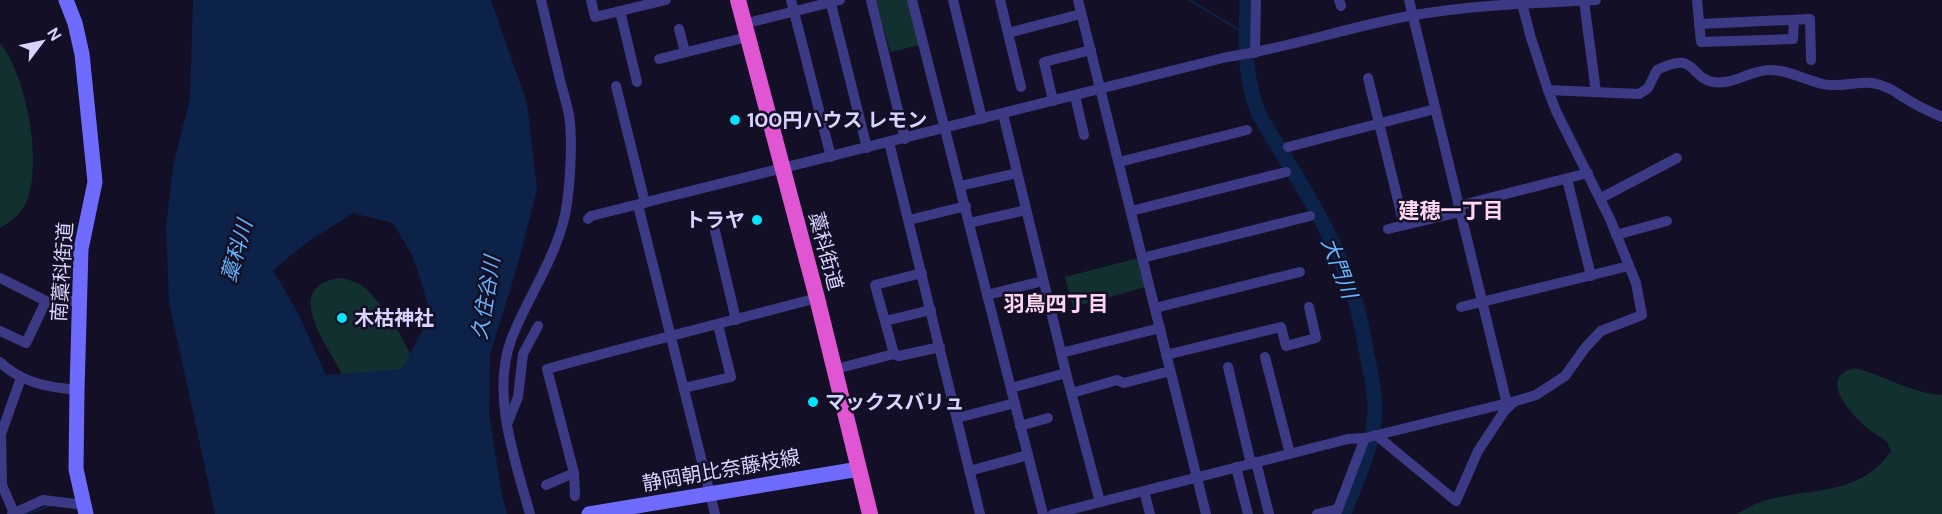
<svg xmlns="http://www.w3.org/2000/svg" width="1942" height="514" viewBox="0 0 1942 514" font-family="'DM Sans','Noto Sans JP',sans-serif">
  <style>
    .green { fill: #12302f }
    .water { fill: #0c2248; fill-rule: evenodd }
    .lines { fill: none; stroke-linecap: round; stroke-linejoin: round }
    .stream { stroke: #0c2248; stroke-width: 2 }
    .river { stroke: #0c2248; stroke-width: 15 }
    .minor { stroke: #3d3a85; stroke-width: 10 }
    .secondary { stroke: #6f6bff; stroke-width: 15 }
    .trunk { stroke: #e055d1; stroke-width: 16 }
    .poi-dot { fill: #00e5ff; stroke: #130f26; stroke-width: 2 }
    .labels { text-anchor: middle; stroke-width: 5; stroke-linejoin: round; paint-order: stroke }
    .poi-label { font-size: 20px; font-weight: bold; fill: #d9d4ff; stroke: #130f26; text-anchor: start }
    .street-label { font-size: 20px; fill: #d9d4ff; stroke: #130f26 }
    .neighbourhood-label { font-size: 21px; font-weight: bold; fill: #ffd6f0; stroke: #130f26 }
    .water-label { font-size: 21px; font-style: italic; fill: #62b6ff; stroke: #130f26 }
  </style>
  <rect width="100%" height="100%" fill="#130f26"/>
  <g class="green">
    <polygon points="876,0 908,0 920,45 890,52"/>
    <path d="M0 43C26 75 42 159 28 198 23 212 12 221 0 228Z"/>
    <polygon points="1138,258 1146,287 1073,307 1065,277"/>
    <path d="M340 278C350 280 358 282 366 289 383 305 411 346 415 370L344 378C330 348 279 286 340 278Z"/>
    <path d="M1854 368C1884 375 1910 393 1942 395V514H1737C1747 508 1759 501 1771 499 1815 488 1862 494 1891 451 1891 450 1887 443 1887 442 1883 438 1876 435 1871 431 1854 417 1815 379 1854 368Z"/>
  </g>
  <path class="water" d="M193 0H491L527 103 537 189 517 268 490 354 489 414 502 495 507 514H215L169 302 166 227 173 166 190 99ZM353 213 393 223 413 257 431 314 402 369 326 375 298 313 273 270 308 242Z"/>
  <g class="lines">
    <g class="stream">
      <polyline points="1189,0 1246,34"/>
      <polyline points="27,514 52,505"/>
    </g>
    <path class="river" d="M1247 0C1246 43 1243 73 1259 115 1292 170 1336 235 1354 297 1360 314 1363 333 1366 350 1371 374 1377 399 1374 423 1370 454 1354 485 1344 514"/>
    <g class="minor">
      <polyline points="591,0 595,17 666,0"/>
      <polyline points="791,0 831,157"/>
      <polyline points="830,0 867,148"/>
      <polyline points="871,0 905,139"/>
      <polyline points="912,0 1043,514"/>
      <polyline points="953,0 982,119"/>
      <polyline points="1000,0 1021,87"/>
      <polyline points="1078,0 1206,514"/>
      <polyline points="1339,0 1341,6"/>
      <polyline points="1409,0 1507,404"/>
      <polyline points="1697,0 1701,42 1793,39 1794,20"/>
      <polyline points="1584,1 1596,92"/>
      <polyline points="620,11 637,82"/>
      <polyline points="743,24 840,0"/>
      <polyline points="1699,24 1810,19 1811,60"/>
      <polyline points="679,29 685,52"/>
      <polyline points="1008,33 1081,14"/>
      <polyline points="1255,53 1256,0"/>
      <polyline points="659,59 747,37"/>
      <polyline points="1368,78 1404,225"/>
      <polyline points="616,86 645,203"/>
      <path d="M1548 90 1639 94 1648 88 1657 70C1697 50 1688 77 1713 82 1736 85 1749 70 1770 70 1789 70 1805 80 1823 84 1839 88 1856 81 1872 83 1891 86 1901 97 1917 105 1925 110 1934 113 1942 117"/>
      <polyline points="1075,96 1084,135"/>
      <polyline points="1053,101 1044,62 1091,50"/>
      <polyline points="1003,114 1066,373 1100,502"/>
      <polyline points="889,142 980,514"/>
      <polyline points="1288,147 1435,109"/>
      <polyline points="1119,162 1247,130"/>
      <polyline points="1567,179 1591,276"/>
      <polyline points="960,186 1017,173"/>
      <polyline points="1601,198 1677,158"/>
      <polyline points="638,205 715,514"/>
      <polyline points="1458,206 1588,173"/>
      <polyline points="1131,211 1286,172"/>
      <path d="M588 219 591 216 1227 57C1289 48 1348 27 1409 16 1470 5 1534 3 1596 0"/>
      <polyline points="909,220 966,206"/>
      <polyline points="969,223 1026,210"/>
      <polyline points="1388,229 1460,212"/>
      <polyline points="715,231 736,320"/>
      <polyline points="1616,235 1667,221"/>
      <polyline points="1142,258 1310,216"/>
      <polyline points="922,273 875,285 894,354 899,356 940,347"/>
      <polyline points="0,278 46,301 80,301"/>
      <polyline points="987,295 1043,281"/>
      <polyline points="1461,307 1629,266"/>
      <polyline points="1155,308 1300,272"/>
      <polyline points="885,321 931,310"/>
      <polyline points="0,331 26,343 46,301"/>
      <polyline points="1061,353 1160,328"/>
      <polyline points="1166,355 1281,327 1286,346 1316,338 1309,307"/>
      <polyline points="1265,357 1290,454"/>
      <path d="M0 362C22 383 47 387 77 390"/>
      <polyline points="1228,367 1251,464"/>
      <polyline points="836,369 894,354"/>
      <polyline points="684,388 731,377 718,325"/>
      <polyline points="1011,388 1066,373"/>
      <polyline points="1072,393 1117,380 1124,383 1170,371"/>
      <polyline points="957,418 1015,403"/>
      <polyline points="508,422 518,397 523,354 538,326"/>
      <polyline points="1020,426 1048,418"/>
      <polyline points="1376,435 1456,501 1478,451 1505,410 1514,402"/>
      <polyline points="1256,462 1269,514"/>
      <polyline points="1236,467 1248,514"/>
      <polyline points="969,471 1028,455"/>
      <polyline points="546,485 574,473"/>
      <polyline points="1144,491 1150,514"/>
      <path d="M575 496 574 473 547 369C637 344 727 322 817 298"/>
      <polyline points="14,513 2,485 1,434 21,378"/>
      <polyline points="12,514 43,500 84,505"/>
      <path d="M530 514C515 460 491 395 511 340 527 298 555 260 565 215 570 189 573 141 569 115 566 100 561 86 558 71 552 47 547 24 541 0"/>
      <polyline points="1053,514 1348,439 1365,438 1512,402 1536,395 1565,376 1585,348 1601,331 1642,315 1636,283 1610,219 1556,111 1548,90 1531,38 1521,0"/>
      <polyline points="1317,514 1338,509"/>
      <polyline points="1336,514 1365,438"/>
    </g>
    <g class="secondary">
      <polyline points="66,0 75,23 82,54 95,182 81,249 77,390 76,469 86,514"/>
      <polyline points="589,514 859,469"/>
    </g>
    <polyline class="trunk" points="738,0 817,298 870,514"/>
  </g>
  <g class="poi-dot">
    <circle cx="735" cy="120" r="6"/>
    <circle cx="757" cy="220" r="6"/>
    <circle cx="342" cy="318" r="6"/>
    <circle cx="813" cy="402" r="6"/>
  </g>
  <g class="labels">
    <g class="poi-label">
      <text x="747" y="127">100円ハウス レモン</text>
      <text x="745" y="227" text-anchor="end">トラヤ</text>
      <text x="354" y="325">木枯神社</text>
      <text x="825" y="409">マックスバリュ</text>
    </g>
    <g class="street-label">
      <text transform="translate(826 251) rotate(75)" y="7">藁科街道</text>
      <text transform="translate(62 272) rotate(-86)" y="7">南藁科街道</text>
      <text transform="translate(721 470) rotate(-10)" y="7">静岡朝比奈藤枝線</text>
    </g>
    <g class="neighbourhood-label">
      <text x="1451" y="218">建穂一丁目</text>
      <text x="1056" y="311">羽鳥四丁目</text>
    </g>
    <g class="water-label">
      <text transform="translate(237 251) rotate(-74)" y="7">藁科川</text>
      <text transform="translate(1339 268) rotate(69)" y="7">大門川</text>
      <text transform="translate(486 298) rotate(-81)" y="7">久住谷川</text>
    </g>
  </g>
  <g transform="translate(42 42) rotate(58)" stroke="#130f26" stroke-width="4.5" paint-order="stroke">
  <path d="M0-4.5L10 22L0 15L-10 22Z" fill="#d9d4ff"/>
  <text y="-9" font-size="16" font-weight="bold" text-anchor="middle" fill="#d9d4ff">N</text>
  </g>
</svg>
